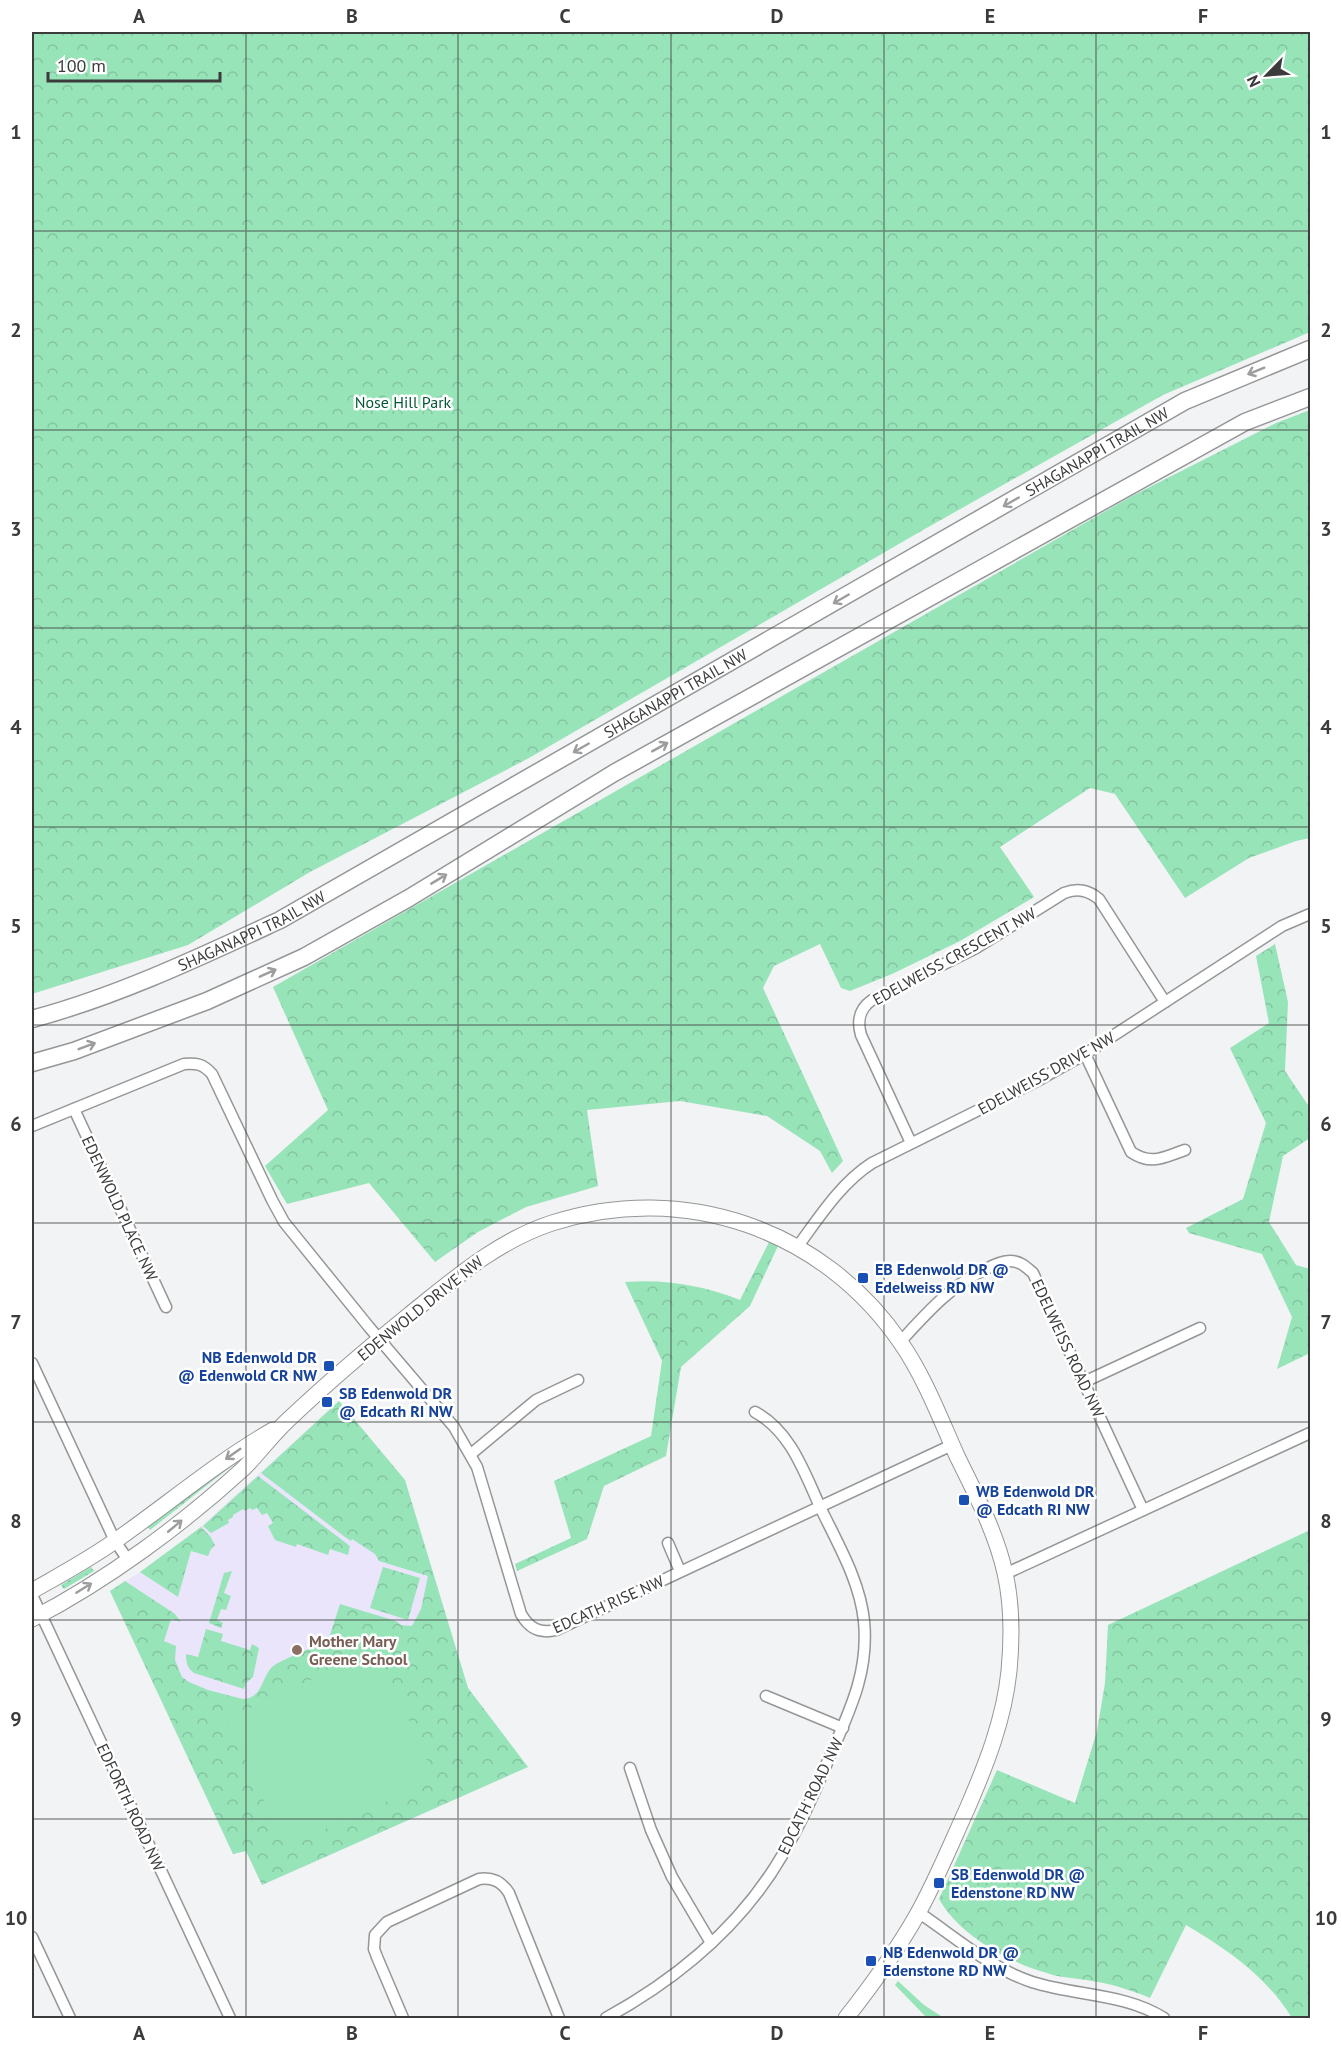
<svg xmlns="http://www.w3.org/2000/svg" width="1342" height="2050" viewBox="0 0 1342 2050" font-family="'PT Sans',sans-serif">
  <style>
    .education { fill: #eae5fb }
    .grass { fill: url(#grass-dots) }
    .park { fill: url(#park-crowns) }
    .garden { fill: #98e4b9 }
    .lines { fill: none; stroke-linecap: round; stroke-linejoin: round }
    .street-casing { stroke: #959697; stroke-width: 13 }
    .secondary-casing { stroke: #959697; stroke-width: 17 }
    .primary-casing { stroke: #959697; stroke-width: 19 }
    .street { stroke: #fff; stroke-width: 10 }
    .secondary { stroke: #fff; stroke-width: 15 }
    .primary { stroke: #fff; stroke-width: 16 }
    .oneway { stroke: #9d9d9e }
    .grid { fill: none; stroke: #3b3b3c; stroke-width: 1.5; stroke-opacity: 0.55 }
    .transit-dot { fill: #1a4fb4; stroke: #fff; stroke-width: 2 }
    .education-dot { fill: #8d6e63; stroke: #fff; stroke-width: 2 }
    .labels { text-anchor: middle; stroke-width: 5; stroke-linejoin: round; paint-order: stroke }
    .park-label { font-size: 16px; fill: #075737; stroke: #fff }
    .street-label { font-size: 16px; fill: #3b3b3c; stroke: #fff }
    .transit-label { font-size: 16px; font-weight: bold; fill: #164399; stroke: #fff; text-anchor: start }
    .education-label { font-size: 16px; font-weight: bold; fill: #785e54; stroke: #fff; text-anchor: start }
    .neatline { fill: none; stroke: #3b3b3c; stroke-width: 2 }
    .grid-label { font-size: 20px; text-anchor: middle; font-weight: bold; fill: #3b3b3c }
  </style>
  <defs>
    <pattern id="grass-dots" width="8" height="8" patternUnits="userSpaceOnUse" patternTransform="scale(1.5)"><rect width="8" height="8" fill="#98e4b9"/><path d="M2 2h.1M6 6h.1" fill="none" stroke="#84c4a0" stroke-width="1.8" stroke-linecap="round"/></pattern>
    <pattern id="park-crowns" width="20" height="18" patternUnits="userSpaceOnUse" patternTransform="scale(1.5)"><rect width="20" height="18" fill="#98e4b9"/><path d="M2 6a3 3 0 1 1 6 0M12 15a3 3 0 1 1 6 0" fill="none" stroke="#84c4a0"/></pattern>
  </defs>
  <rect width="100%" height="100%" fill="#f2f3f4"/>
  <polygon class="education" points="339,1401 405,1480 468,1688 528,1767 262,1885 246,1851 233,1854 110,1591 153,1564 194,1533"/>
  <g class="grass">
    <polygon points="233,1462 234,1464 150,1530 147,1526"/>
    <polygon points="91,1567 94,1571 64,1589 61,1585"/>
  </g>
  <g class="park">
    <polygon points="32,32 1310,32 1310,332 1163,395 923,530 529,758 310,872 188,945 32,994"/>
    <polygon points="1310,410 1310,838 1296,841 1249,858 1185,898 1115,794 1090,788 1000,847 1034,897 960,941 892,974 850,991 841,988 820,944 774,966 763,988 843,1161 832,1173 820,1151 767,1116 680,1101 587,1110 598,1186 526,1207 478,1232 435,1262 369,1183 287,1204 265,1166 328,1110 273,987 1132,496 1276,423"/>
    <polygon points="1275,944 1288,1002 1285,1071 1310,1108 1310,1138 1283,1156 1269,1222 1296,1265 1310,1269 1310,1353 1277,1369 1292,1317 1262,1254 1189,1233 1186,1228 1243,1199 1266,1123 1230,1048 1269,1023 1256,956"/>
    <path d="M769 1242 778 1246 750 1306 681 1367 666 1456 604 1486 587 1539 517 1571 515 1564 571 1538 554 1481 651 1436 662 1361 625 1282C665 1279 702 1285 740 1300Z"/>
    <path d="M339 1401 405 1480 468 1688 528 1767 262 1885 246 1851 233 1854 110 1591 125 1581 175 1614 181 1622 171 1619 164 1641 176 1646 175 1660 182 1677 189 1682 208 1690 243 1699C262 1698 261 1680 271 1668 279 1660 315 1647 328 1641L340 1604 396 1621 401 1625 412 1626 421 1609 428 1576 379 1561 375 1554 352 1539 351 1541 345 1537 261 1473Z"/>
    <polygon points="258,1476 350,1546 348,1555 330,1549 328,1555 297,1544 296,1547 275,1540 268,1526 273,1523 267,1513 262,1515 257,1508 252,1510 250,1508 245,1511 243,1509 233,1515 233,1517 228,1520 229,1523 211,1533 203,1526"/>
    <polygon points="201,1527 210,1536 215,1545 211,1549 208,1556 191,1551 178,1597 140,1572"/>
    <path d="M1310 1530V2018H1292C1266 1976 1228 1950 1186 1925L1150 1998C1131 1990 1112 1984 1092 1981 1077 1978 1061 1978 1047 1973 1008 1962 959 1935 939 1899L997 1770 1075 1803 1097 1731 1105 1683 1108 1625Z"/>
    <polygon points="383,1567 420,1578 408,1620 370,1608"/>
    <polygon points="232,1571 224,1593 231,1596 226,1610 221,1609 217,1620 223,1623 221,1628 209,1623 224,1573"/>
    <path d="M206 1629 223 1634 221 1641 250 1650 252 1644 259 1648 253 1677 246 1683 244 1689 194 1673C187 1668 186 1662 186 1654L198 1657Z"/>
    <polygon points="898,1981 924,2005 944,2018 927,2018 895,1985"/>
  </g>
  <polygon class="garden" points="376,1650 436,1779 285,1847 226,1719"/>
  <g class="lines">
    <defs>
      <g id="street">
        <path d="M1085 1054 1131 1152C1152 1166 1164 1157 1185 1150"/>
        <polyline points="74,1109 166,1307"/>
        <path d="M32 1126 184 1064C197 1063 203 1064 212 1074L272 1200 284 1222 369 1327 454 1427 477 1467 521 1614C529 1628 539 1634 556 1630L952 1445"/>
        <path d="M911 1143 861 1035C857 1021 859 1009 872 1000L976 948 1064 893C1078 888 1088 890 1099 899L1165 1002"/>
        <path d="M798 1246C820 1216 841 1183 872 1163L1037 1081 1085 1054 1282 926 1310 914"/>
        <path d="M900 1342C926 1314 949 1287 984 1270 992 1266 1000 1261 1010 1261 1020 1261 1026 1267 1033 1273L1143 1510"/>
        <polyline points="32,1363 115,1541 128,1560"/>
        <polyline points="1084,1382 1200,1328"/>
        <polyline points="471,1454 536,1400 578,1380"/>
        <polyline points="668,1543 680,1571"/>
        <polyline points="1005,1574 1310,1433"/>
        <polyline points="32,1595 230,2018"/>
        <polyline points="766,1696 843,1728"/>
        <polyline points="630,1768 651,1830 672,1877 711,1943"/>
        <path d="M918 1912C955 1937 990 1968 1032 1982 1076 1996 1124 1993 1164 2018"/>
        <polyline points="32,1937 70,2018"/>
        <path d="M403 2018 377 1957 374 1949 375 1935 387 1922 479 1879C493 1877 502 1882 509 1893L559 2018"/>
        <path d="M606 2018C677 1979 742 1925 783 1854 802 1822 816 1789 830 1756 850 1710 869 1672 864 1621 860 1582 839 1546 822 1511 805 1475 792 1432 755 1412"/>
      </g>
      <g id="secondary">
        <path d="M32 1591C60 1575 88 1560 115 1541 168 1504 217 1462 273 1430"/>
        <path d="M32 1619C106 1581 183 1524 244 1468 259 1453 271 1436 287 1421 326 1384 367 1349 409 1315 454 1279 497 1241 552 1223 684 1181 823 1229 901 1343 925 1378 940 1418 957 1456 975 1493 996 1532 1005 1573 1012 1604 1012 1640 1009 1671 1004 1720 986 1765 967 1809 951 1844 936 1881 917 1915 896 1952 872 1985 846 2018"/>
      </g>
      <g id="primary">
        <path id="s1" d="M32 1019C118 996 200 957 280 920L1185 401 1310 349"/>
        <polyline points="32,1063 74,1051 207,1001 304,957 409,898 614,773 1245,422 1310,397"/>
      </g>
    </defs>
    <use href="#street" class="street-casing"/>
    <use href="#secondary" class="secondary-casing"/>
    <use href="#primary" class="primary-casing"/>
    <use href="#street" class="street"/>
    <use href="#secondary" class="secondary"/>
    <use href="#primary" class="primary"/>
  </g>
  <defs><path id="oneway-shaft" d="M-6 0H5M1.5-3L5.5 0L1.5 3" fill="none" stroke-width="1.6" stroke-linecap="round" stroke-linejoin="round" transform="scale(1.5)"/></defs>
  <g class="oneway">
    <use href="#oneway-shaft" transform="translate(1256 371) rotate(158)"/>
    <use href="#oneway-shaft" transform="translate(1011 502) rotate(150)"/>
    <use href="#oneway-shaft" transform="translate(841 599) rotate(150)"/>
    <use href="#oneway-shaft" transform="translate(660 747) rotate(-29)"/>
    <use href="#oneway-shaft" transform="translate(581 748) rotate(150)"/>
    <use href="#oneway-shaft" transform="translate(439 879) rotate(-31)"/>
    <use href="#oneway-shaft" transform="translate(268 973) rotate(-24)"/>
    <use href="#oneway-shaft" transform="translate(87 1046) rotate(-21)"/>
    <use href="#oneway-shaft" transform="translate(233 1454) rotate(145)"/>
    <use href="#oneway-shaft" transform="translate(175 1526) rotate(-40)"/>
    <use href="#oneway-shaft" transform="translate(84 1588) rotate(-32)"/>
  </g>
  <path class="grid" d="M246 32V2018M458 32V2018M671 32V2018M884 32V2018M1096 32V2018M32 231H1310M32 430H1310M32 628H1310M32 827H1310M32 1025H1310M32 1223H1310M32 1422H1310M32 1620H1310M32 1819H1310"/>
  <g class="transit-dot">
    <rect x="857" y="1272" width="12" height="12" rx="3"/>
    <rect x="323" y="1360" width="12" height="12" rx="3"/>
    <rect x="321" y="1396" width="12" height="12" rx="3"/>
    <rect x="958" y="1494" width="12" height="12" rx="3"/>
    <rect x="933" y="1877" width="12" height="12" rx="3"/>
    <rect x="865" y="1955" width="12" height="12" rx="3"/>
  </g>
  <circle class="education-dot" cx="297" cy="1650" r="6"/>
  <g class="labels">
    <g class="park-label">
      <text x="403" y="408">Nose Hill Park</text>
    </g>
    <g class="street-label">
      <text dy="6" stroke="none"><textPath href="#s1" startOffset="1209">SHAGANAPPI TRAIL NW</textPath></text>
      <text dy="6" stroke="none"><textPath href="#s1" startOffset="723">SHAGANAPPI TRAIL NW</textPath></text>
      <text dy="6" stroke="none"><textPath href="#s1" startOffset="237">SHAGANAPPI TRAIL NW</textPath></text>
      <text transform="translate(954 956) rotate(-29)" y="6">EDELWEISS CRESCENT NW</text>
      <text transform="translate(1046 1073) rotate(-29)" y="6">EDELWEISS DRIVE NW</text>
      <text transform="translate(120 1208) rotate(65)" y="6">EDENWOLD PLACE NW</text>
      <text transform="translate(420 1308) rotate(-39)" y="6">EDENWOLD DRIVE NW</text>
      <text transform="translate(1068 1348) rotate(65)" y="6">EDELWEISS ROAD NW</text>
      <text transform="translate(608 1604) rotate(-24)" y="6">EDCATH RISE NW</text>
      <text transform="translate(810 1796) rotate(-64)" y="6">EDCATH ROAD NW</text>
      <text transform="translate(131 1807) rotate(65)" y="6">EDFORTH ROAD NW</text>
    </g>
    <g class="transit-label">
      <text x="875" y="1275">EB Edenwold DR @<tspan x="875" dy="18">Edelweiss RD NW</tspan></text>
      <text x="317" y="1363" text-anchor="end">NB Edenwold DR<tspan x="317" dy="18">@ Edenwold CR NW</tspan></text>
      <text x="339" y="1399">SB Edenwold DR<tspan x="339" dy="18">@ Edcath RI NW</tspan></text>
      <text x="976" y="1497">WB Edenwold DR<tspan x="976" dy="18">@ Edcath RI NW</tspan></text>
      <text x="951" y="1880">SB Edenwold DR @<tspan x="951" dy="18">Edenstone RD NW</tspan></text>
      <text x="883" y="1958">NB Edenwold DR @<tspan x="883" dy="18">Edenstone RD NW</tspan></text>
    </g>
    <g class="education-label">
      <text x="309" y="1647">Mother Mary<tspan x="309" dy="18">Greene School</tspan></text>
    </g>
  </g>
  <rect width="1342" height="2050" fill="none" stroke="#ffffff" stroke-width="66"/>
  <g transform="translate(1267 75) rotate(245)" stroke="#ffffff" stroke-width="4.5" paint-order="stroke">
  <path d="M0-4.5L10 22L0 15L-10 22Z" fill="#3b3b3c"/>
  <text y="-9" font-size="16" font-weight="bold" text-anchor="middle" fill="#3b3b3c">N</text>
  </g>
  <path d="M48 72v9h172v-9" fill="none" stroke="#3b3b3c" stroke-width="3"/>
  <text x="57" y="72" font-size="18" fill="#3b3b3c" stroke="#ffffff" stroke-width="4.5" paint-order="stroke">100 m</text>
  <rect x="33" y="33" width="1276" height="1984" class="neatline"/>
  <g class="grid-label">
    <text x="139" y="23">A</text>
    <text x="352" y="23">B</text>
    <text x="565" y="23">C</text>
    <text x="777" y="23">D</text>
    <text x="990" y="23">E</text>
    <text x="1203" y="23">F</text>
    <text x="16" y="139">1</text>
    <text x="1326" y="139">1</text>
    <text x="16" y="337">2</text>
    <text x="1326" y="337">2</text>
    <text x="16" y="536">3</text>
    <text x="1326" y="536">3</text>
    <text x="16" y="734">4</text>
    <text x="1326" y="734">4</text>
    <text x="16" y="933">5</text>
    <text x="1326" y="933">5</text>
    <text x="16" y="1131">6</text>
    <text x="1326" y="1131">6</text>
    <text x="16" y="1329">7</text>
    <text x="1326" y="1329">7</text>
    <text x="16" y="1528">8</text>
    <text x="1326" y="1528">8</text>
    <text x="16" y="1726">9</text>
    <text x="1326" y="1726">9</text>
    <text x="16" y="1925">10</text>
    <text x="1326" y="1925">10</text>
    <text x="139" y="2040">A</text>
    <text x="352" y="2040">B</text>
    <text x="565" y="2040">C</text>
    <text x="777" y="2040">D</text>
    <text x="990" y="2040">E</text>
    <text x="1203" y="2040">F</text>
  </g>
</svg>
